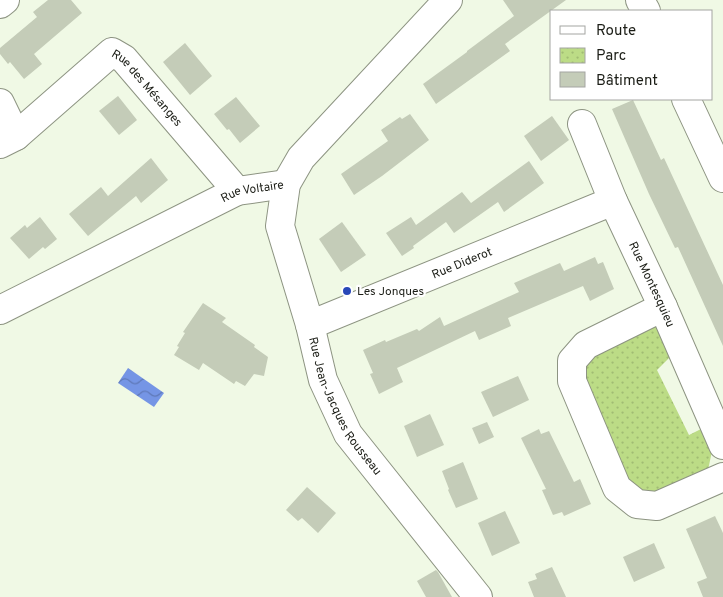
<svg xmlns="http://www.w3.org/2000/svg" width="723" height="597" viewBox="0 0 723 597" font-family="Overpass,sans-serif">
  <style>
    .park { fill: url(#park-dots) }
    .water { fill: url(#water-waves) }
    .building { fill: #c4ccb8 }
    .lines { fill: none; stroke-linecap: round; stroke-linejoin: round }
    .minor-casing { stroke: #8d9482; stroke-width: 30 }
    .minor { stroke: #fff; stroke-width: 28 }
    .poi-dot { fill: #2948b8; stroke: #fff; stroke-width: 2 }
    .labels { text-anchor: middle; stroke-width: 4.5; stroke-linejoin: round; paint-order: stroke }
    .street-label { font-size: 12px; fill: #1c1e17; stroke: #fff }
    .poi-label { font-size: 12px; fill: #1c1e17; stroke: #fff; text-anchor: start }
  </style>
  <defs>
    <pattern id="park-dots" width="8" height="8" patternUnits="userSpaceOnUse" patternTransform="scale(1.25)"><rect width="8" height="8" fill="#bcdc86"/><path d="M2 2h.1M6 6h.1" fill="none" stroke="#a1bc73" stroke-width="1.8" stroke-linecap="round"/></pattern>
    <pattern id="water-waves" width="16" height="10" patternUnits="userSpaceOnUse" patternTransform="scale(1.25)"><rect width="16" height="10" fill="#7595e5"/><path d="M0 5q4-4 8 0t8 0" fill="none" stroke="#5f79b9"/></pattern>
  </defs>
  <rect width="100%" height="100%" fill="#f0f9e5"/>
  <polygon class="park" points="655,323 672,355 657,370 689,435 703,428 712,451 707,475 656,497 632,489 582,378 586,355"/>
  <polygon class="water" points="128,368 164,393 154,407 118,383"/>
  <g class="building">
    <polygon points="48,0 71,0 82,13 34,54 42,64 24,79 10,62 8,64 0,54 0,48 37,17 33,12"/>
    <polygon points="503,0 566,0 505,44 510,51 436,104 423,84 467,52 467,51 514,16"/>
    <polygon points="185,43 212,76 190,95 163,62"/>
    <polygon points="118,96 137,120 119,135 99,111"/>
    <polygon points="236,97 260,126 240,143 229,129 227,130 214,114"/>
    <polygon points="633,100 661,160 664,158 723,285 723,346 678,247 675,248 649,194 612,109"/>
    <polygon points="410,114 429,140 382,176 354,195 341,174 388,141 381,130 400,117 402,119"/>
    <polygon points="552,116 569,140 541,161 524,136"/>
    <polygon points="151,158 168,180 141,203 136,196 88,236 69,214 101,187 108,196"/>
    <polygon points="529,161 544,183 504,212 498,202 454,233 446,222 413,246 414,248 402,256 386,233 411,217 416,225 462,192 471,203"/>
    <polygon points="40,217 57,239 45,249 43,247 29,259 10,238 25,225 27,228"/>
    <polygon points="342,222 366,255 341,272 319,239"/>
    <polygon points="595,257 598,264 603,262 614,289 590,301 583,286 508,318 511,326 479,340 475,331 397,368 403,382 379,394 370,374 373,373 363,350 385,340 386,342 417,329 419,331 440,317 444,326 519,292 514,283 560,263 564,271"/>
    <polygon points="203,303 226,318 222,322 255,345 254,347 268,357 264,376 254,374 245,386 236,381 234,384 203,363 199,370 174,355 179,347 177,346 185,333 183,332"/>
    <polygon points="518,376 529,400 493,417 481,392"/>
    <polygon points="430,414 444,445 417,457 404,426"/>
    <polygon points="487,422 494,437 479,444 472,428"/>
    <polygon points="539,429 541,434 549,431 574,482 580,479 591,504 564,516 562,512 553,515 542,490 546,489 521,438"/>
    <polygon points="463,462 478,499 456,508 448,490 449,489 442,471"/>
    <polygon points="307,487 336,513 318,533 302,518 298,521 286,510"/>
    <polygon points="505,511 520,543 492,556 478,523"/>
    <polygon points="715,516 723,533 723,597 703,597 697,582 707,578 686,529"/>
    <polygon points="654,543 665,568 634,582 623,557"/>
    <polygon points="552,567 566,597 534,597 528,582 537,579 535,574"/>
    <polygon points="436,570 438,572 452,597 426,597 417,581"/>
  </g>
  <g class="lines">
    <defs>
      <g id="minor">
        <path id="s1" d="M448 0 301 158 286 184 280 226 310 325 323 380 348 434 478 597"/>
        <polyline points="640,0 646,11"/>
        <polyline points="0,4 5,0"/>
        <polyline points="686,99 723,178"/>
        <polyline points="0,103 16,136"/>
        <path id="s2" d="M582 124 613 201 663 307 723 445"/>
        <path id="s3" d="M0 144 16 136 112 52 124 59 237 191"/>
        <polyline points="663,307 586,345 572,361 572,381 617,488 637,504 657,506 723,477"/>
        <path id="s4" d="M0 310 237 191 286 184"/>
        <path id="s5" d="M310 325 613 201"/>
      </g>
    </defs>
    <use href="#minor" class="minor-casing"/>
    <use href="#minor" class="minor"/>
  </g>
  <circle class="poi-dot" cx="347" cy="291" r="5"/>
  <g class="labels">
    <g class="street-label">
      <text dy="4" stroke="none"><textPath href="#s3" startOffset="196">Rue des Mésanges</textPath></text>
      <text dy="4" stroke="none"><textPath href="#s4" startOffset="280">Rue Voltaire</textPath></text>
      <text dy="4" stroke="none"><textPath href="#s5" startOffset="164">Rue Diderot</textPath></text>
      <text dy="4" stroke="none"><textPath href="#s2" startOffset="175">Rue Montesquieu</textPath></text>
      <text dy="4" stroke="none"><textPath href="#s1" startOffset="481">Rue Jean-Jacques Rousseau</textPath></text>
    </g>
    <g class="poi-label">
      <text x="357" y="295">Les Jonques</text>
    </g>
  </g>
  <rect x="550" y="10" width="162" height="90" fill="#ffffff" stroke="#a4a5a2"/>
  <rect x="560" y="26" width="25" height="8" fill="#ffffff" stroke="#a4a5a2"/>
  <text x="596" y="35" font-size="15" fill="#1c1e17">Route</text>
  <rect x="560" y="48" width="25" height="15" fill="url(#park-dots)" stroke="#a4a5a2"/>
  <text x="596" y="60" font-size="15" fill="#1c1e17">Parc</text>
  <rect x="560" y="72" width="25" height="15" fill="#c4ccb8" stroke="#a4a5a2"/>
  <text x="596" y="85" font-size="15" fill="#1c1e17">Bâtiment</text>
</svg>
